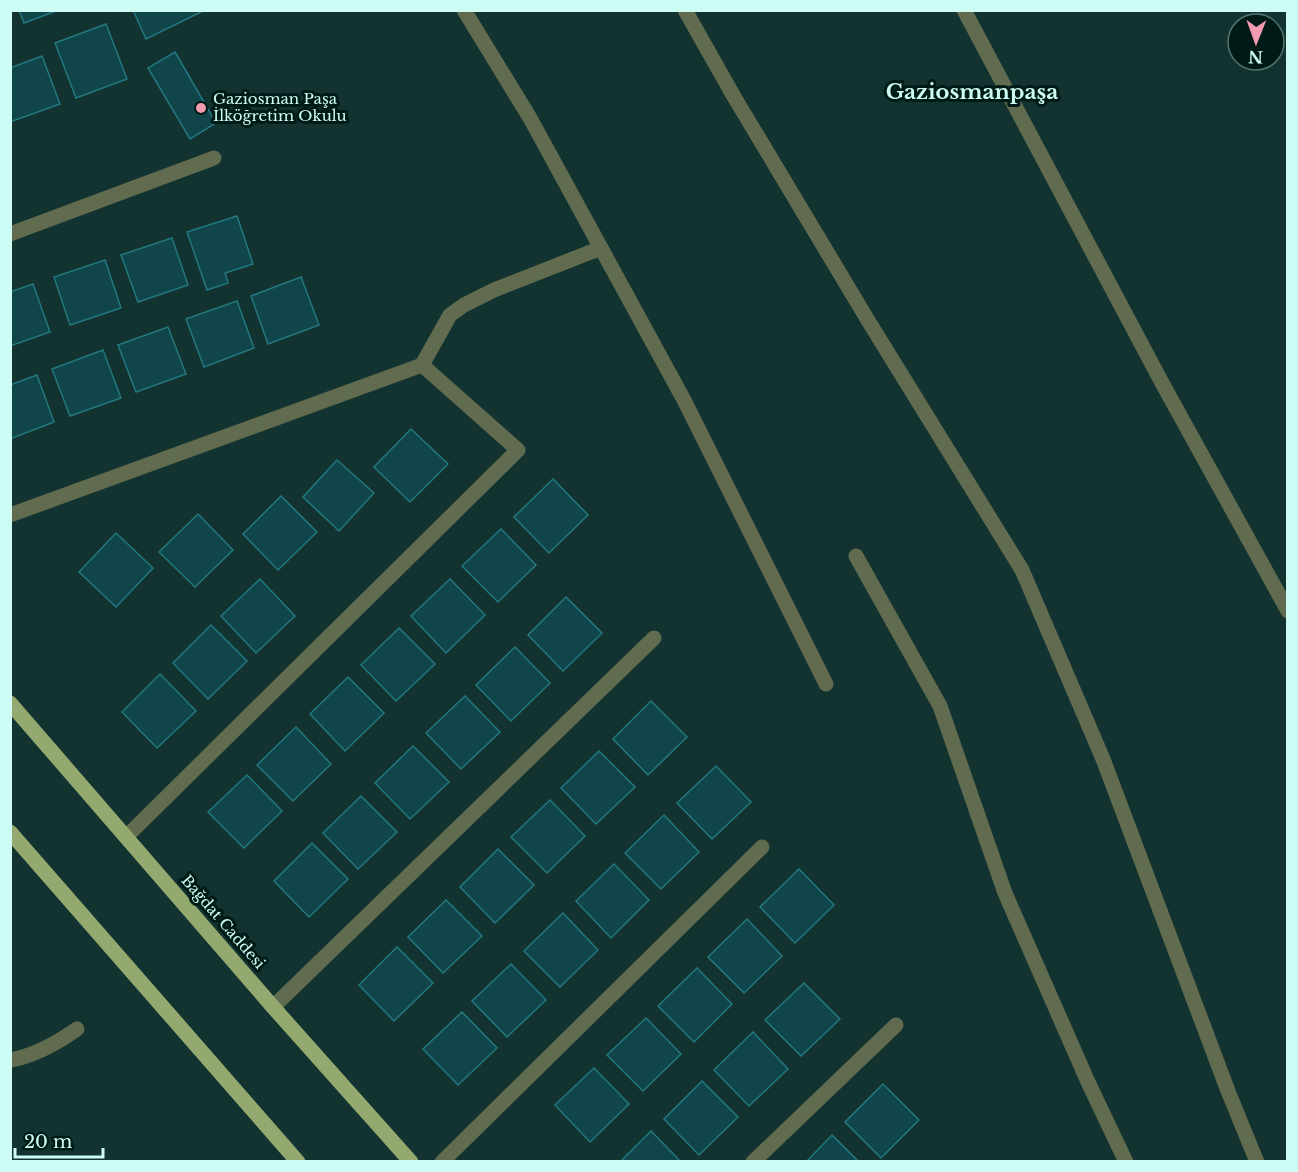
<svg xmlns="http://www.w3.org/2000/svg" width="1298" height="1172" viewBox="0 0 1298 1172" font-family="'Libre Baskerville',serif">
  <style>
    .building { fill: #10454a; stroke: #237880; stroke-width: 1.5 }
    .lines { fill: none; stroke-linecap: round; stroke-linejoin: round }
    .service { stroke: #616b4f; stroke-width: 15 }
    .minor { stroke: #616b4f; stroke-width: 15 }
    .primary { stroke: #93a96f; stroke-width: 15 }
    .poi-dot { fill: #f29aae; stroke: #001b17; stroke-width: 2 }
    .labels { text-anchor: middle; stroke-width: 6; stroke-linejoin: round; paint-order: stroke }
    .poi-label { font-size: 15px; fill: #ccfcf4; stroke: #001b17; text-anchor: start }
    .street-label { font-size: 15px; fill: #ccfcf4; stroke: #001b17 }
    .district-label { font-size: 21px; font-weight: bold; fill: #ccfcf4; stroke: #001b17 }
  </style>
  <rect width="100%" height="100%" fill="#12332f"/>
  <g class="building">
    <polygon points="19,10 59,10 24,23"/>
    <polygon points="133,10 205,10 146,39"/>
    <polygon points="106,24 127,79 76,98 55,43"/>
    <polygon points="175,52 216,123 190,139 148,68"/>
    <polygon points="42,56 60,104 10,122 10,68"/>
    <polygon points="237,216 253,264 225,273 228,283 207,290 187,232"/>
    <polygon points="172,238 188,285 138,302 121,255"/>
    <polygon points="105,260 121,308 70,325 54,277"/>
    <polygon points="301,277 319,325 268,344 251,296"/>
    <polygon points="33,284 50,332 10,346 10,292"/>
    <polygon points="237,301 254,348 204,367 186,319"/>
    <polygon points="168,327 186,374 136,392 118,345"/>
    <polygon points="103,350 121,398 70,416 52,369"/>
    <polygon points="37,375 54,422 10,439 10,385"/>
    <polygon points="411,429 448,464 410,502 374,467"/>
    <polygon points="337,460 374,493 339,531 303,497"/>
    <polygon points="553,479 588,515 549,553 514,517"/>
    <polygon points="281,496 317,532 278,570 243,534"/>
    <polygon points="198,514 233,550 195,587 159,552"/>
    <polygon points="501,529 536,565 498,602 462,566"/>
    <polygon points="116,533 153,568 116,607 79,572"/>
    <polygon points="260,579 295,616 256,653 221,616"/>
    <polygon points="450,579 485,615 446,653 411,616"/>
    <polygon points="566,597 602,633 563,671 528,635"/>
    <polygon points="211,625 247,661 208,699 173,663"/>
    <polygon points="399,628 435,664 396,701 361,665"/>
    <polygon points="515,647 550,683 511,721 476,685"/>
    <polygon points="160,674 196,711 157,748 122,712"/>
    <polygon points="348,677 384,713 345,751 310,714"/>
    <polygon points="465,696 500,732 461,769 426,733"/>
    <polygon points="651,701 687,737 648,775 613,739"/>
    <polygon points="296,727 331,764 293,801 257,765"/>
    <polygon points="413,746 449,782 410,819 375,783"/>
    <polygon points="599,751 635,787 596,824 561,788"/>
    <polygon points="716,766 751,802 712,839 677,803"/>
    <polygon points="247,775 282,811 244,848 208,812"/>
    <polygon points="361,796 397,832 358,869 323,833"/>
    <polygon points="550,800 585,836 547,873 511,837"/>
    <polygon points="664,815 699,852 661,889 625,853"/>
    <polygon points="312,843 348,879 309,917 274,881"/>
    <polygon points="498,849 534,885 495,923 460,887"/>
    <polygon points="614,864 649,900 611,938 576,901"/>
    <polygon points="799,869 834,905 795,943 760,907"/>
    <polygon points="446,900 482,936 443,973 408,937"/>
    <polygon points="563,913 598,950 560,987 524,951"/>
    <polygon points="747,919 782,956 744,993 708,957"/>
    <polygon points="397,947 433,983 394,1021 359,985"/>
    <polygon points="511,964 546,1000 507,1037 472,1001"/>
    <polygon points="697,968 732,1004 694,1042 658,1006"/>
    <polygon points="804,983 840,1019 801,1056 765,1020"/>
    <polygon points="462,1012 497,1048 458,1085 423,1049"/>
    <polygon points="646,1018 681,1054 643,1091 607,1055"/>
    <polygon points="753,1032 788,1069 749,1106 714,1070"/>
    <polygon points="594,1068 629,1104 590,1142 555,1105"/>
    <polygon points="702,1081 738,1117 699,1155 664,1119"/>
    <polygon points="883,1084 919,1120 881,1158 845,1122"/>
    <polygon points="651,1131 681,1162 620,1162"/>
    <polygon points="832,1135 859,1162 806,1162"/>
  </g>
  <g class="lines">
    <polyline class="service" points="422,365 450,315 464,305 494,290 601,248"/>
    <g class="minor">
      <polyline points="464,10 530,118 684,400 826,684"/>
      <polyline points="685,10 733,95 869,322 1022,570 1103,759 1228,1091 1257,1162"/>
      <polyline points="964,10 1161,381 1288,611"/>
      <polyline points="10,234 214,158"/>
      <polyline points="10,515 422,365 518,450 126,837"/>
      <polyline points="856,556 940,706 1005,893 1088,1082 1126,1162"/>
      <polyline points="273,1007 654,638"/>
      <path d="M10 1060C35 1056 57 1043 77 1029"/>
      <polyline points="442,1162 762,847"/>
      <polyline points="753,1162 896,1025"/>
    </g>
    <g class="primary">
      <polyline points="10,703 273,1007 411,1162"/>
      <polyline points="10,832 298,1162"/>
    </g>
  </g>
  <circle class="poi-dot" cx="201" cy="108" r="6"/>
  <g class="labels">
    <g class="poi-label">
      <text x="213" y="104">Gaziosman Paşa<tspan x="213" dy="17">İlköğretim Okulu</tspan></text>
    </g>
    <g class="street-label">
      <text transform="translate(223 922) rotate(49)" y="5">Bağdat Caddesi</text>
    </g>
    <g class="district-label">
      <text x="972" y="99">Gaziosmanpaşa</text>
    </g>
  </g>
  <rect width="1298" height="1172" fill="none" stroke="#ccfcf4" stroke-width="24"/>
  <g transform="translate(1256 42) rotate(181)"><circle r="28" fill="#001b17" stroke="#52756f" stroke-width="1.5"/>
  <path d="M0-4.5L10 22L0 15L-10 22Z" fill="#f29aae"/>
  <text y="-9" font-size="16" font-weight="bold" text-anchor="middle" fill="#ccfcf4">N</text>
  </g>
  <path d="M15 1148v9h88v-9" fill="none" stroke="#ccfcf4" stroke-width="3"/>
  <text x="24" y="1148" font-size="18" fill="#ccfcf4" stroke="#001b17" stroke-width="4.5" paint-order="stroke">20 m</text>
</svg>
